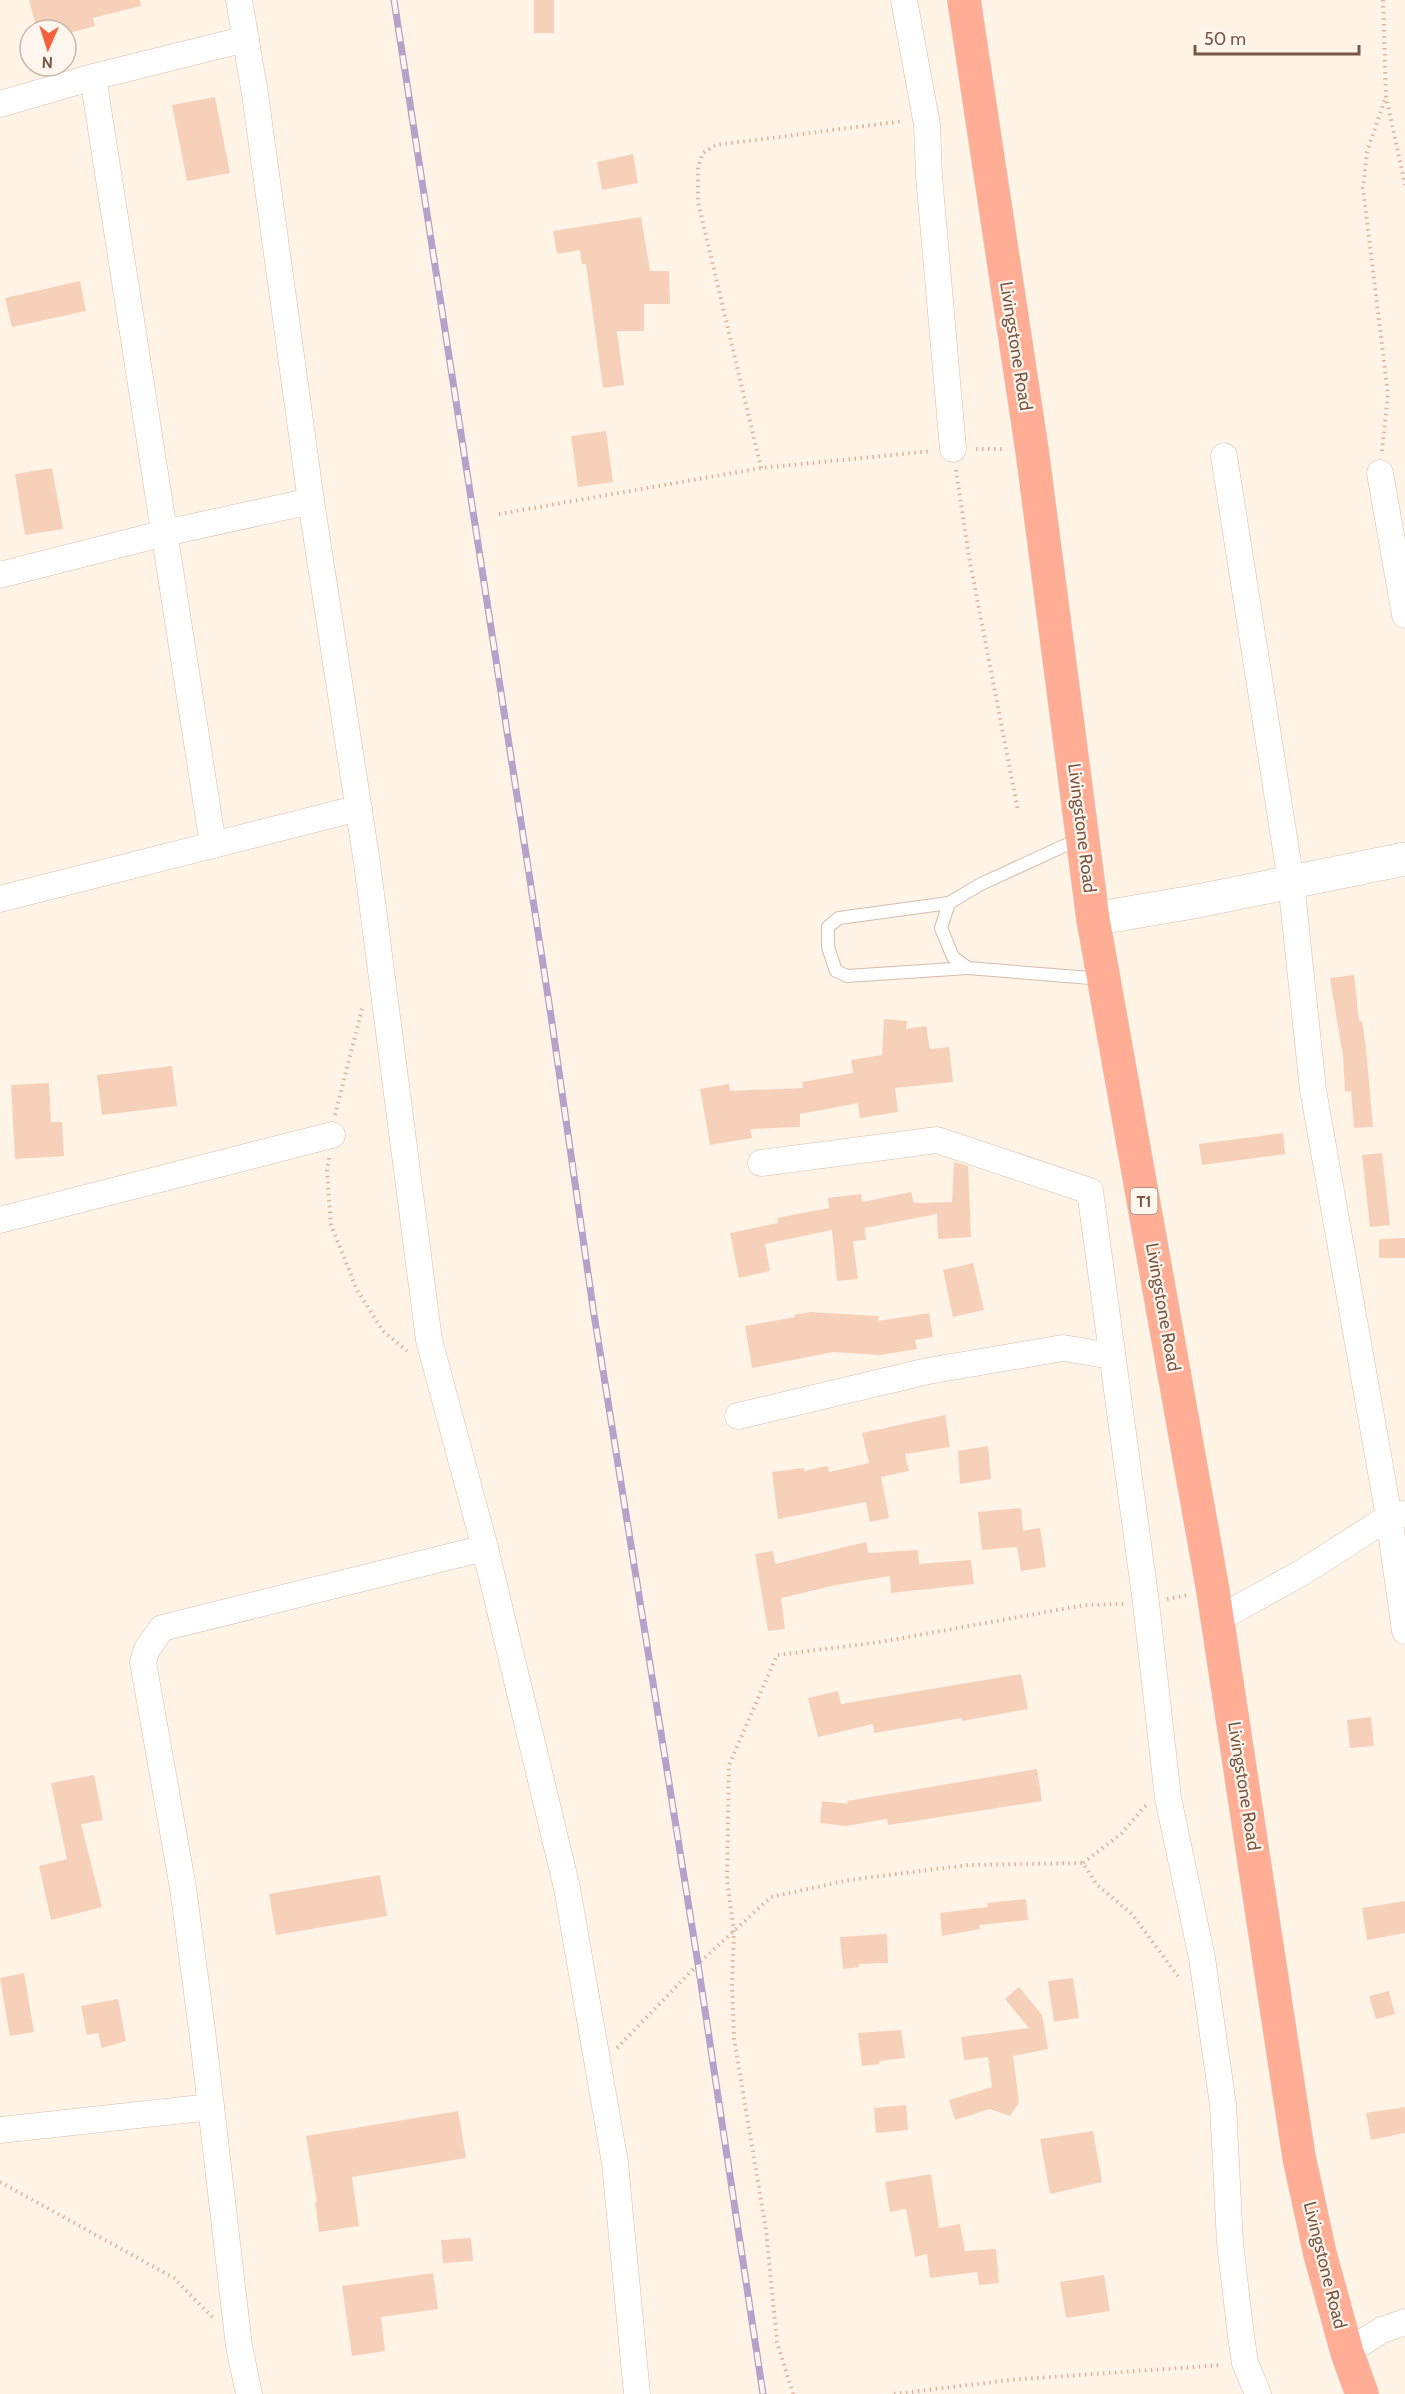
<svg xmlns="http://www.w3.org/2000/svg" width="1405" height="2394" viewBox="0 0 1405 2394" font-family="Cabin,sans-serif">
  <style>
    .building { fill: #f7d0b9 }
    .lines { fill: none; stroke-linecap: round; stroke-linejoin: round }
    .lane-casing { stroke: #d4bcac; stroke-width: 14 }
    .street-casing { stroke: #d4bcac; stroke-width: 27 }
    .secondary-casing { stroke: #d8bca9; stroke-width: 34 }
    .highway-casing { stroke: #ddd3cf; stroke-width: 34 }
    .path { stroke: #dcb39c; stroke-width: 4; stroke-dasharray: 1.5 4.5; stroke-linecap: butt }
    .lane { stroke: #fff; stroke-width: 12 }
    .street { stroke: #fff; stroke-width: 26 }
    .secondary { stroke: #fff; stroke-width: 33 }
    .highway { stroke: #ffad95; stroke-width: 33 }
    .rail-casing { stroke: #b6a1ca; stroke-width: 7 }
    .rail { stroke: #fff7ed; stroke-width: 4.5; stroke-dasharray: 14; stroke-linecap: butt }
    .labels { text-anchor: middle; stroke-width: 4.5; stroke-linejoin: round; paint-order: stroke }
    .shield { fill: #fff7ed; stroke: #a38779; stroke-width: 1.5 }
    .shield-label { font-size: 16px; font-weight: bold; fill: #7b5747 }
    .street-label { font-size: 18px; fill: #7b5747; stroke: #fff7ed }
  </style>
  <rect width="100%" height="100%" fill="#fff4e5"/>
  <g class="building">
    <polygon points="29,0 140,0 141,6 93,18 95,26 66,34 66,25 37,30"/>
    <rect x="534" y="0" width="20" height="33"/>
    <polygon points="215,97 230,173 187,181 172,105"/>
    <polygon points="633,154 638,183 602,190 597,162"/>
    <polygon points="641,217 650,271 669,271 670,304 644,304 644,331 617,331 624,385 603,388 586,264 582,264 580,250 557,254 553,231"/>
    <polygon points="80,281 86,311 12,327 5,298"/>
    <polygon points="606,431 613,482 578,487 571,436"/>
    <polygon points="52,468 63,529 25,535 15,474"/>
    <polygon points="1354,975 1359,1021 1362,1021 1366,1048 1373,1127 1354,1128 1351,1091 1345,1092 1343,1056 1330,978"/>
    <polygon points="884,1019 907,1021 906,1029 926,1026 930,1049 949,1047 953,1082 895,1088 898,1112 860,1118 858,1103 800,1114 800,1127 750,1129 752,1138 710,1145 700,1089 729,1084 730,1091 803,1088 802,1082 853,1073 851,1060 882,1055"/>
    <polygon points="172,1066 177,1106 102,1115 97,1075"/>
    <polygon points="49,1083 51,1122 62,1122 64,1156 15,1159 11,1085"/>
    <polygon points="1283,1133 1285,1154 1202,1165 1199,1144"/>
    <polygon points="1382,1153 1390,1225 1370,1227 1362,1155"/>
    <polygon points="954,1162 968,1166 971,1237 938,1239 937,1214 865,1228 866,1240 853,1241 858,1279 837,1281 832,1230 765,1244 770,1271 739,1278 730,1233 778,1223 777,1218 829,1208 828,1198 861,1194 862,1202 911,1192 914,1203 952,1202"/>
    <polygon points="1405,1238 1405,1258 1379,1258 1379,1239"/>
    <polygon points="973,1263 984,1310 953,1317 943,1270"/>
    <polygon points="810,1312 879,1316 878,1321 929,1313 933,1337 915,1340 917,1349 880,1355 833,1352 752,1368 745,1326 795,1317 794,1315"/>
    <polygon points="945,1415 950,1447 905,1454 909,1471 881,1477 889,1518 870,1522 866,1502 778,1519 772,1472 804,1468 804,1471 828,1466 829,1472 869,1463 862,1433"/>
    <polygon points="988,1446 991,1479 960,1484 958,1451"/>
    <polygon points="1021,1508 1023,1531 1040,1528 1046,1567 1021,1571 1017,1547 982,1550 978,1512"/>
    <polygon points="866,1542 868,1553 918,1550 919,1564 971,1560 974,1584 891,1593 890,1576 836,1585 781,1598 785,1629 768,1631 755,1554 773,1551 775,1564"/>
    <polygon points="1021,1674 1028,1709 962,1721 962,1718 874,1733 873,1724 818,1737 808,1698 838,1691 841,1704"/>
    <polygon points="1371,1717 1374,1746 1350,1748 1347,1720"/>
    <polygon points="1037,1769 1042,1801 888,1825 887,1819 846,1826 820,1823 822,1801 848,1804 847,1801"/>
    <polygon points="94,1775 103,1820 81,1824 102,1907 51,1920 39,1866 67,1859 51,1783"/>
    <polygon points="380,1875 387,1916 276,1935 269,1894"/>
    <polygon points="1026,1899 1028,1920 979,1925 980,1929 942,1936 940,1913 988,1907 987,1903"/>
    <polygon points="1405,1901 1405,1933 1367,1940 1362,1908"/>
    <polygon points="887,1934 888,1963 859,1964 859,1967 843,1969 840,1937"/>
    <polygon points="24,1973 34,2032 10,2036 0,1978"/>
    <polygon points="1073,1978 1079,2018 1054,2022 1048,1981"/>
    <polygon points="1019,1987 1042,2015 1048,2049 1013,2056 1019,2102 1010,2116 990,2109 955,2120 949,2100 992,2087 988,2057 964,2060 961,2037 1029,2028 1005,1999"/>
    <polygon points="1389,1991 1395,2014 1376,2019 1369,1996"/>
    <polygon points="118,1999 126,2041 102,2048 98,2033 87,2035 81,2006"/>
    <polygon points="901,2030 905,2058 879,2061 879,2064 862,2066 858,2033"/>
    <polygon points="906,2105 908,2130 876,2133 874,2108"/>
    <polygon points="1405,2107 1405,2133 1371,2140 1366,2113"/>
    <polygon points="458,2111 466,2158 352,2177 359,2226 319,2232 315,2202 317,2202 306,2136"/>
    <polygon points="1093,2131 1102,2182 1050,2194 1040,2139"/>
    <polygon points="931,2174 939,2228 960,2224 965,2251 996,2249 999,2283 979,2285 977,2272 930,2278 927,2254 915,2257 906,2209 890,2212 885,2182"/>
    <polygon points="471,2238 473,2261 443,2263 441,2240"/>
    <polygon points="433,2273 438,2309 381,2317 385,2351 352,2356 342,2286"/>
    <polygon points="1104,2275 1110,2311 1066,2318 1060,2282"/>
  </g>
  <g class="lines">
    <defs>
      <g id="lane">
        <polyline points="1079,839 981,884 949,903 941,928 953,957 968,968 1103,979"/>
        <polyline points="949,903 839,918 828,927 828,947 836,971 847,976 968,968"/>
      </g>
      <g id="street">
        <polyline points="239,0 255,94 311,501 367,863 429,1340 485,1548"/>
        <polyline points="904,0 927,125 929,176 953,449"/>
        <polyline points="93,77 213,845"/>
        <polyline points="0,104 93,77 246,39"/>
        <polyline points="1224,456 1291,882 1313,1090 1389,1517 1405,1631"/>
        <polyline points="1380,473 1405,615"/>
        <polyline points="0,575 165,533 311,501"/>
        <polyline points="0,899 359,808"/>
        <polyline points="761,1163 937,1140 1090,1191 1146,1603 1168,1798 1202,1958 1223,2105 1230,2243 1241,2336 1245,2363 1258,2394"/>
        <polyline points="0,1220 332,1135"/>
        <polyline points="738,1416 928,1371 1063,1348 1112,1356"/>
        <polyline points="1218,1619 1303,1572 1389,1517 1402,1514"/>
        <polyline points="0,2130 211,2107"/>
        <polyline points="1347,2352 1382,2330 1405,2322"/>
        <polyline points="249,2394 239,2346 202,2030 183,1888 143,1662 147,1649 162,1628 485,1548 567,1888 615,2163 637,2394"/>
      </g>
      <polyline id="secondary" points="1093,919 1193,902 1405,859"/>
      <polyline id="highway" points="964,0 1032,450 1093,919 1213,1591 1299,2157 1320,2254 1347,2352 1362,2394"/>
    </defs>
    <use href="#lane" class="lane-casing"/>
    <use href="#street" class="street-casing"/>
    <use href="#secondary" class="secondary-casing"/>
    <use href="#highway" class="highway-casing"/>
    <g class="path">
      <polyline points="1383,0 1386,96 1405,185"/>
      <polyline points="976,449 1004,449"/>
      <polyline points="1382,451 1388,395 1363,188 1367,152 1386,96"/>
      <polyline points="761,468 698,202 698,167 703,153 716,145 903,121"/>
      <polyline points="956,470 969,557 1018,811"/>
      <polyline points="499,514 761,468 932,451"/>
      <polyline points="335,1115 362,1009"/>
      <polyline points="329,1158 327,1170 331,1225 357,1290 383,1331 407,1351"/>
      <polyline points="1167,1599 1189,1595"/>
      <polyline points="1083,1863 1122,1833 1144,1807 1147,1805"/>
      <polyline points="617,2048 698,1964 771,1897 849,1880 969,1865 1083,1863 1097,1885 1132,1914 1180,1979"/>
      <polyline points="0,2182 174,2278 213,2318"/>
      <polyline points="793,2394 777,2342 766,2230 734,2039 732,1984 734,1932 727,1880 729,1765 777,1655 880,1642 1085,1605 1124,1604"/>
      <polyline points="894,2394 1009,2380 1222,2365"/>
    </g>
    <use href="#lane" class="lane"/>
    <use href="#street" class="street"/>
    <use href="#secondary" class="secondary"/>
    <use href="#highway" class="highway"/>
    <defs>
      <polyline id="rail" points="394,0 551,1016 593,1308 698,1964 763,2394"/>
    </defs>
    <use href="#rail" class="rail-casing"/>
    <use href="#rail" class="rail"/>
  </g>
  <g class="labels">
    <rect class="shield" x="1130.5" y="1188" width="27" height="26" rx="4.5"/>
    <g class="shield-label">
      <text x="1144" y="1207">T1</text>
    </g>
    <g class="street-label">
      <text transform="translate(1016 346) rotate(81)" y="6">Livingstone Road</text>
      <text transform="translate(1082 828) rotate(83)" y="6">Livingstone Road</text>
      <text transform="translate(1163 1307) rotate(80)" y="6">Livingstone Road</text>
      <text transform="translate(1244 1786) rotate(81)" y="6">Livingstone Road</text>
      <text transform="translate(1325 2265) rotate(76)" y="6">Livingstone Road</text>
    </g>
  </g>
  <g transform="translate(48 48) rotate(183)"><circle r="28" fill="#fff7ed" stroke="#cab7ab" stroke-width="1.5"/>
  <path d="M0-4.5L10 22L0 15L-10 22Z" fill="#f5603d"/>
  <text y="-9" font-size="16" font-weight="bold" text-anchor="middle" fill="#7b5747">N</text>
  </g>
  <path d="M1195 45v9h164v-9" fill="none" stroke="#7b5747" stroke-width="3"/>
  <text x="1204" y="45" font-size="18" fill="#7b5747" stroke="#fff7ed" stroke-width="4.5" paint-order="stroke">50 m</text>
</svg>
